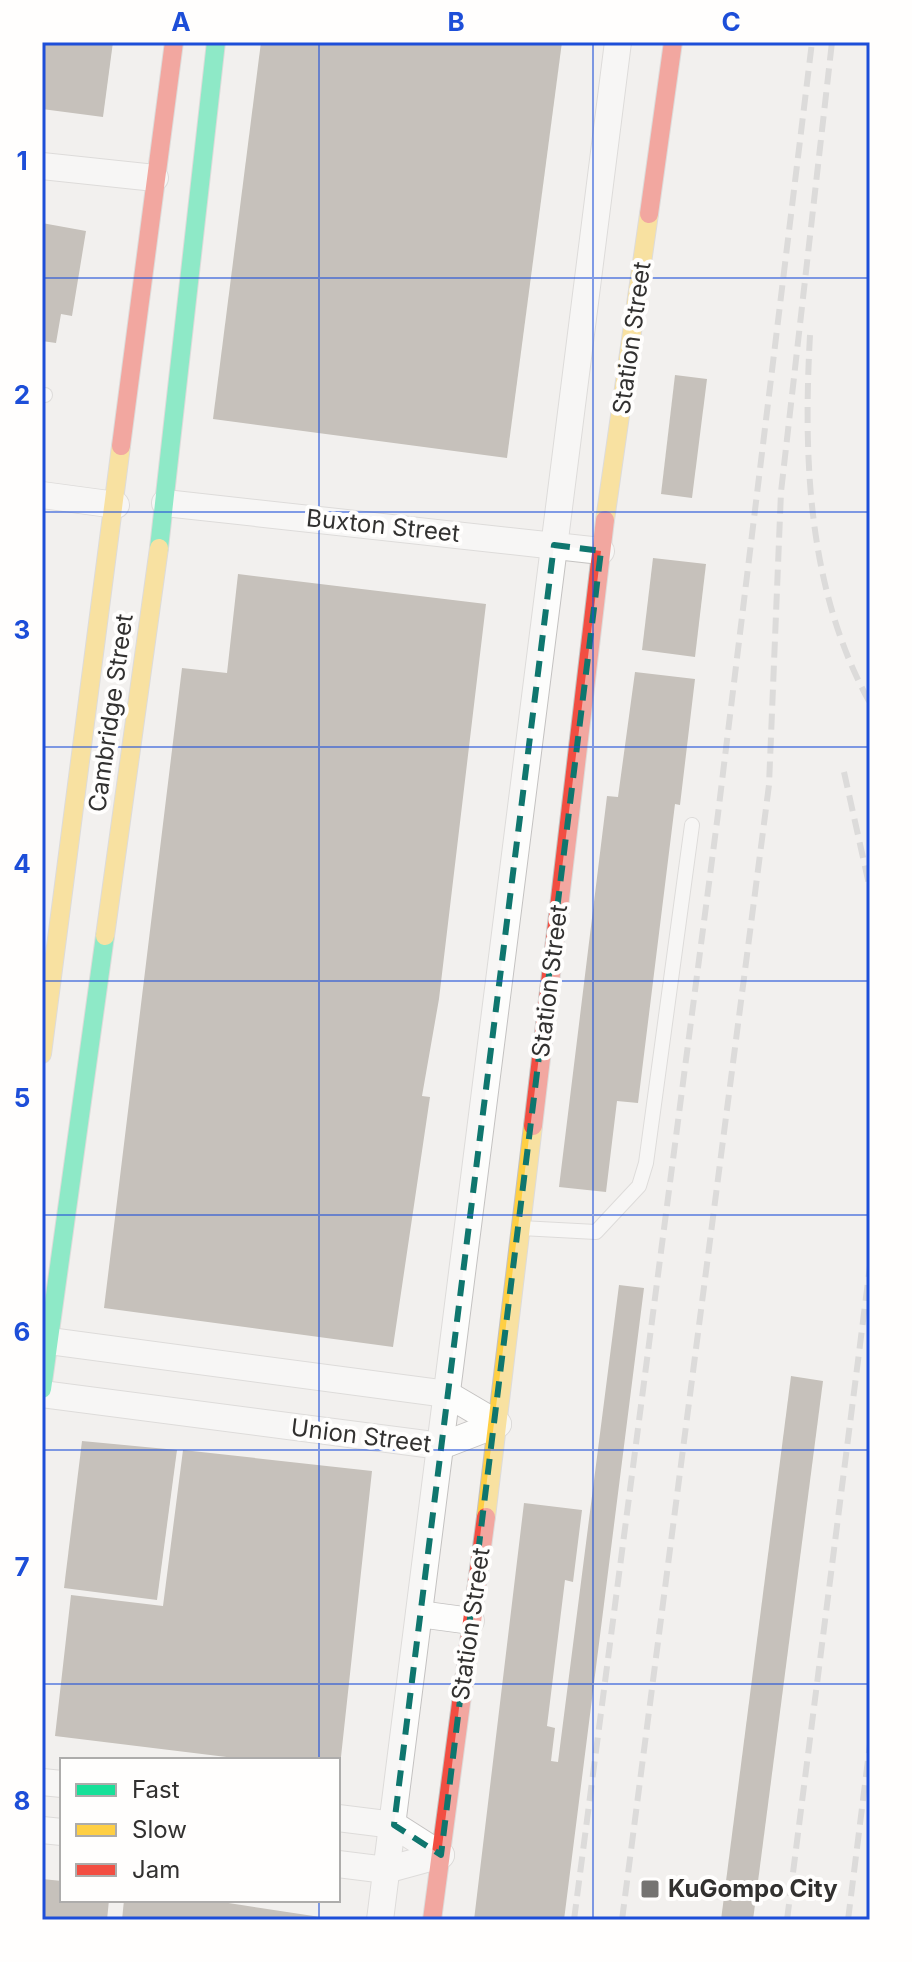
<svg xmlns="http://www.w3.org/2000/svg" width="912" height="1962" viewBox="0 0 912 1962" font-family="Inter,sans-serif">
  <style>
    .building { fill: #90887c }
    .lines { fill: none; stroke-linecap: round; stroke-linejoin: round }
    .lane-casing { stroke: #c4c2c1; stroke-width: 16 }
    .street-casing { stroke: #c4c2c1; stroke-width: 28 }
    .fast-casing { stroke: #c4c2c1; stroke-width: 20 }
    .slow-casing { stroke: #c4c2c1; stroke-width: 20 }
    .jam-casing { stroke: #c4c2c1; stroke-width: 20 }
    .lane { stroke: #fdfdfc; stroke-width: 14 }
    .street { stroke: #fdfdfc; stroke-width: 26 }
    .fast { stroke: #16e098; stroke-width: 18 }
    .slow { stroke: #ffcf43; stroke-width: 18 }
    .jam { stroke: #f24e42; stroke-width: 18 }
    .rail { stroke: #c2c1c1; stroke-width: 6; stroke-dasharray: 16 8; stroke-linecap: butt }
    .marked { fill: none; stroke: #0f766e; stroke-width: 6; stroke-dasharray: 16 10; stroke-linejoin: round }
    .grid { fill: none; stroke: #1d4ed8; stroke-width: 2; stroke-opacity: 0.55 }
    .poi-dot { fill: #757472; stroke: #fffefd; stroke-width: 3 }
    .labels { text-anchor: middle; stroke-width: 8; stroke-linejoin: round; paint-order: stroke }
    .street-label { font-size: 24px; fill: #323130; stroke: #fffefd }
    .poi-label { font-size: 24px; font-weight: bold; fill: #323130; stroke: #fffefd; text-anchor: start }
    .neatline { fill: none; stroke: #1d4ed8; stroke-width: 3 }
    .grid-label { font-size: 26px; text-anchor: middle; font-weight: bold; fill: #1d4ed8 }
  </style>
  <rect width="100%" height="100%" fill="#f2f0ee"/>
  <g class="building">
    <polygon points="42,42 113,42 103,117 42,109"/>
    <polygon points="261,42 562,42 507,458 213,419"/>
    <polygon points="42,223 86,231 72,316 61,314 56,343 42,341"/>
    <polygon points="675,375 707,379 692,498 661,494"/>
    <polygon points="653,558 706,564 695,657 642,650"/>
    <polygon points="238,574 486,604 439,999 422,1096 430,1097 393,1347 104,1308 182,668 227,673"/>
    <polygon points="635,672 695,679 680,805 675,804 638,1103 617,1101 606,1192 559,1187 607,796 618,797"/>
    <polygon points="619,1285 644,1288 564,1920 474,1920 524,1503 582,1510 573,1582 565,1580 547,1726 555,1728 551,1761 558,1762"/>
    <polygon points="791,1376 823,1381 753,1920 721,1920"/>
    <polygon points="82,1441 177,1450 157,1600 64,1588"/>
    <polygon points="183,1450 372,1471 340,1766 338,1760 251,1760 55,1736 71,1595 163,1606"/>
    <polygon points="42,1879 62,1881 62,1900 109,1900 107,1920 42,1920"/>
    <polygon points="124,1900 209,1900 320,1917 319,1920 122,1920"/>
  </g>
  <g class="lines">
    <defs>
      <g id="lane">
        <polyline points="42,395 45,395"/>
        <polyline points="521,1228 596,1232 639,1186 646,1163 692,825"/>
      </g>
      <g id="street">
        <polyline points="42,166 155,178"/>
        <polyline points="42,495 116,505"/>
        <polyline points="165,503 601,551"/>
        <polyline points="42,1340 447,1394 498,1424"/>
        <polyline points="42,1394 441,1446 498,1424"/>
        <polyline points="419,1614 471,1621"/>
        <polyline points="42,1782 62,1784"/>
        <polyline points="338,1818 394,1825 441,1855"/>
        <polyline points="42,1830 62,1832"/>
        <polyline points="338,1864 386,1870 441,1855"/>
        <polyline points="380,1920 618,42"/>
      </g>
      <g id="fast">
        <polyline points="159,548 216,42"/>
        <polyline points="42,1389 105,936"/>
      </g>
      <g id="slow">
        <polyline points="605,520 649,214"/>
        <polyline points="105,936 159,548"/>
        <polyline points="42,1054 121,446"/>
        <polyline points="486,1517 533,1126"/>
      </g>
      <g id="jam">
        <polyline points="649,214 673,42"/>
        <polyline points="121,446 174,42"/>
        <polyline points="533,1126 605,520"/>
        <polyline points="432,1920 486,1517"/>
      </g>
    </defs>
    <use href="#lane" class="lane-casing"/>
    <use href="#street" class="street-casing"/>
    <use href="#fast" class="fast-casing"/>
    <use href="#slow" class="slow-casing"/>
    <use href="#jam" class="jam-casing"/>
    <use href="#lane" class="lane"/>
    <use href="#street" class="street"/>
    <use href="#fast" class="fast"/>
    <use href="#slow" class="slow"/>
    <use href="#jam" class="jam"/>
    <g class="rail">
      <path d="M810 335C803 460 808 591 870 703"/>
      <polyline points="844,772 870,889"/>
      <polyline points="574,1920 718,814 812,42"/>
      <polyline points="622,1920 769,785 781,492 832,42"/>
      <polyline points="787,1920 870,1266"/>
      <polyline points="848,1920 870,1744"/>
    </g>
  </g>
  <path d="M0 0H912V1962H0ZM554 545 601 551 441 1855 394 1825Z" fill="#f2f0ee" fill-opacity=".55" fill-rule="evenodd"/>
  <path class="marked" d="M554 545 601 551 441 1855 394 1825Z"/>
  <path class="grid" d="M319 42V1760M593 42V1920M42 278H870M42 512H870M42 747H870M42 981H870M42 1215H870M42 1450H870M42 1684H870M319 1900V1920"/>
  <rect class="poi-dot" x="640" y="1879" width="20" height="20" rx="4"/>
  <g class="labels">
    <g class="street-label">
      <text transform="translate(632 338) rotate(-82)" y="8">Station Street</text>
      <text transform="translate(383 526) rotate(6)" y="8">Buxton Street</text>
      <text transform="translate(111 713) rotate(-82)" y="8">Cambridge Street</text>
      <text transform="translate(550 981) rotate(-83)" y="8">Station Street</text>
      <text transform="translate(361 1436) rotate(7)" y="8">Union Street</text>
      <text transform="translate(471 1624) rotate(-82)" y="8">Station Street</text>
    </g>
    <g class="poi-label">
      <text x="668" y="1897">KuGompo City</text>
    </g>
  </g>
  <rect width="912" height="1962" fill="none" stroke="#fffefd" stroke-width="88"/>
  <rect x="60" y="1758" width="280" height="144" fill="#fffefd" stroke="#adacab" stroke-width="2"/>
  <rect x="76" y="1784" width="40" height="12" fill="#16e098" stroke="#adacab" stroke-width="2"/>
  <text x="132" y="1798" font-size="24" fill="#323130">Fast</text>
  <rect x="76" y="1824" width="40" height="12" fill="#ffcf43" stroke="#adacab" stroke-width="2"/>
  <text x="132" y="1838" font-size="24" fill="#323130">Slow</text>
  <rect x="76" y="1864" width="40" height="12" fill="#f24e42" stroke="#adacab" stroke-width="2"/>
  <text x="132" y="1878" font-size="24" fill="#323130">Jam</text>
  <rect x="44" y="44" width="824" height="1874" class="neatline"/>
  <g class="grid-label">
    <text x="181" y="31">A</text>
    <text x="456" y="31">B</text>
    <text x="731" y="31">C</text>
    <text x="22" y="170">1</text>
    <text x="22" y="404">2</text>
    <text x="22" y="639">3</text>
    <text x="22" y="873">4</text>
    <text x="22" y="1107">5</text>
    <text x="22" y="1341">6</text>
    <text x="22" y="1576">7</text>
    <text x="22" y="1810">8</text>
  </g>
</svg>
